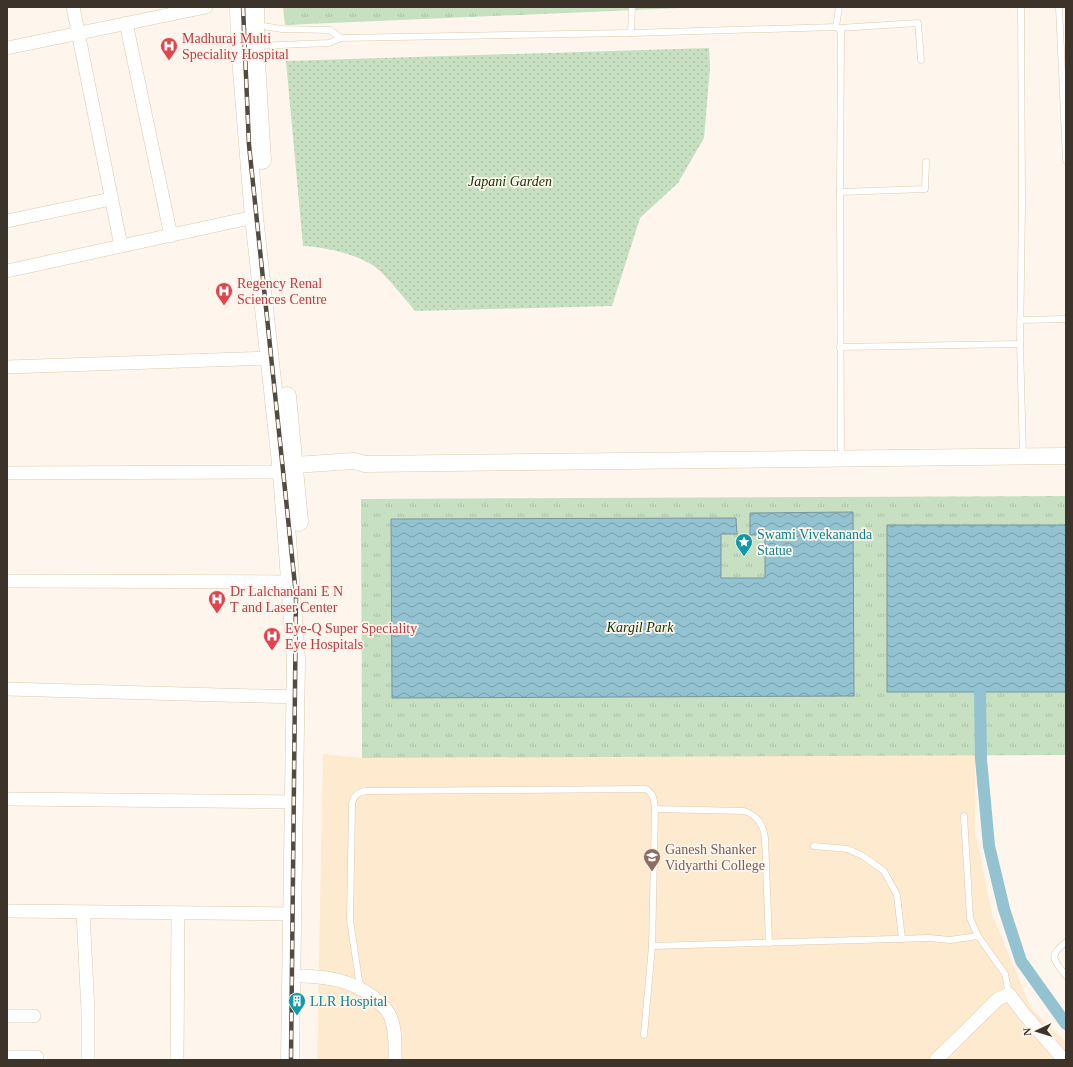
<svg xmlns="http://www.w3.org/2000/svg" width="1073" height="1067" viewBox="0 0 1073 1067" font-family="'Times New Roman',serif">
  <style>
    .built { fill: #feeacf }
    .grass { fill: url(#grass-tufts) }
    .garden { fill: url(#garden-dots) }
    .water { fill: url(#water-waves); stroke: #79979f }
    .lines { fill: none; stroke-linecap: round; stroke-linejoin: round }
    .canal { stroke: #93c2d1; stroke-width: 12 }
    .service-casing { stroke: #dcc9af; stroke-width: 7 }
    .minor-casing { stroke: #dcc9af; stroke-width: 14 }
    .tertiary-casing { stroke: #dcc9af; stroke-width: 17 }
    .secondary-casing { stroke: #dcc9af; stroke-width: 19 }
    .service { stroke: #fff; stroke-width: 6 }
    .minor { stroke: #fff; stroke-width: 13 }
    .tertiary { stroke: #fff; stroke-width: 16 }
    .secondary { stroke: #fff; stroke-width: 18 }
    .rail-casing { stroke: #534b41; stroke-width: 4.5 }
    .rail { stroke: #fef6ec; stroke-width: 3; stroke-dasharray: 9; stroke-linecap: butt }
    .labels { text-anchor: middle; stroke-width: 3.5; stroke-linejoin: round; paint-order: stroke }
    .health-label { font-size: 14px; fill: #be3a42; stroke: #fef6ec; text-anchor: start }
    .park-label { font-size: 14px; font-style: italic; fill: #103404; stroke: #fef6ec }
    .culture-label { font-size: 14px; fill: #0d838f; stroke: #fef6ec; text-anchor: start }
    .education-label { font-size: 14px; fill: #785e54; stroke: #fef6ec; text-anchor: start }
  </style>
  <defs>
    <pattern id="grass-tufts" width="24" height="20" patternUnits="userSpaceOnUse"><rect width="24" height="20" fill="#c8e0c2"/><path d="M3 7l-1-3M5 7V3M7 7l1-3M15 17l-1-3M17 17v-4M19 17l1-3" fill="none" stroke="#adc1a7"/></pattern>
    <pattern id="garden-dots" width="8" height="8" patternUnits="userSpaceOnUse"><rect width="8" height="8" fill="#c8e0c2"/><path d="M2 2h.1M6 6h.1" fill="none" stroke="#adc1a7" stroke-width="1.8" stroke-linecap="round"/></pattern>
    <pattern id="water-waves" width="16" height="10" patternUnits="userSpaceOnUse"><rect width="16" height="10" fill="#93c2d1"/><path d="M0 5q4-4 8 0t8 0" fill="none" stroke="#799eaa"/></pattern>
  </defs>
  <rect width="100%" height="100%" fill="#fef6ec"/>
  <polygon class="built" points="323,754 362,758 975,755 975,831 992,914 1031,1008 1066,1042 1066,1060 317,1060"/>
  <g class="grass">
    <polygon points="283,7 705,7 285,25"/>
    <polygon points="1066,496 1066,755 362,758 361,499"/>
  </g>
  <path class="garden" d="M709 48 710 68 704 138 678 183 640 218 612 306 415 311C404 298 393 284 381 272 364 255 326 247 303 246L286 61Z"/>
  <g class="water">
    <polygon points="853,512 854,696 392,698 391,519 736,518 737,534 721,534 721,578 765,578 765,535 750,535 750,513"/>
    <rect x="887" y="525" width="179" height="167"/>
  </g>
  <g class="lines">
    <polyline class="canal" points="980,692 981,759 989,846 1004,909 1021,961 1066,1024"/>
    <defs>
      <g id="service">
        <polyline points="1059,7 1066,160"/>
        <polyline points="256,25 282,29 330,30 341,38"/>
        <polyline points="836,27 839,7"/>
        <polyline points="839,28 918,23 921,60"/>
        <polyline points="631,33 632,7"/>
        <polyline points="256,46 329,43 341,38 631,33 836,27 841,31 841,36 840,192 841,457"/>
        <polyline points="840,192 925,189 926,162"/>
        <polyline points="1020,320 1066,319"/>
        <polyline points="1020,344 1022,205 1021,7"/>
        <polyline points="840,347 1020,344 1023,455"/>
        <path d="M655 809 744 811C758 816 763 824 765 838L769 943"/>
        <polyline points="964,816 970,918 978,936 1005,974 1009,994"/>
        <polyline points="814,846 848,849 863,856 884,871 897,895 902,939"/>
        <path d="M1066 942C1047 957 1054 959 1066 976"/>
        <polyline points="652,946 929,938 950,940 978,936"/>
        <path d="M360 987 350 920 352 803C354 795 358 793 365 791L646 789C654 794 654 800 655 809L652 946 644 1035"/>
      </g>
      <g id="minor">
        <polyline points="73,7 121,246"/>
        <polyline points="126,23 171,236"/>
        <polyline points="7,48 206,7"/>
        <polyline points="7,221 111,199"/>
        <polyline points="7,271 254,217"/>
        <polyline points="7,367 270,358"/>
        <polyline points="7,473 282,472"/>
        <polyline points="7,581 292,582"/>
        <polyline points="7,689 296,697"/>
        <polyline points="7,799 294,802"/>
        <polyline points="7,911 293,914"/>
        <polyline points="83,912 88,1011 88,1060"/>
        <path d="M302 976C329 977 351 980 373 997 381 1004 389 1010 392 1021 396 1034 395 1047 395 1060"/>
        <polyline points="7,1016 34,1016"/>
        <polyline points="7,1057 37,1057"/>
        <polyline points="177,1060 178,913"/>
        <polyline points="936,1060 998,999 1009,994 1024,1014 1064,1060"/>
      </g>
      <polyline id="tertiary" points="284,471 294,465 354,461 365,464 1066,456"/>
      <g id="secondary">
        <polyline points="239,7 240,46 254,217 282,472 296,659 290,1060"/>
        <polyline points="255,7 255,46 262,160"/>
        <polyline points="287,396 299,522"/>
      </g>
    </defs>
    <use href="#service" class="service-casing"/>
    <use href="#minor" class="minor-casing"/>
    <use href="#tertiary" class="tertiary-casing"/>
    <use href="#secondary" class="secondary-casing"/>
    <use href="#service" class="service"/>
    <use href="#minor" class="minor"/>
    <use href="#tertiary" class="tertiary"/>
    <use href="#secondary" class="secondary"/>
    <defs>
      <polyline id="rail" points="243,7 249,145 296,595 291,1060"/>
    </defs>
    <use href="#rail" class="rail-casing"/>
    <use href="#rail" class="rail"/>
  </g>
  <defs>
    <symbol id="hospital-pin" viewBox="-11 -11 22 30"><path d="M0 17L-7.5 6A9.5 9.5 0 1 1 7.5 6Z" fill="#e0444e" stroke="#fef6ec"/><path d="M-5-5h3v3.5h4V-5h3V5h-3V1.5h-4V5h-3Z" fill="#fff"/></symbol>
    <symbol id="sight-pin" viewBox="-11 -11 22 30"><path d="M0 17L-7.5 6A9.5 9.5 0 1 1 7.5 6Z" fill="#0f9aa8" stroke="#fef6ec"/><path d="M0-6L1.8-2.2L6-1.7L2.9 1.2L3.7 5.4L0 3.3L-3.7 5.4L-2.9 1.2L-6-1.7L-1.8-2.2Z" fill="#fff"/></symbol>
    <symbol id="university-pin" viewBox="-11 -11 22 30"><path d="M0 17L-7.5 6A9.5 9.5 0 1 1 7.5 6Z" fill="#8d6e63" stroke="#fef6ec"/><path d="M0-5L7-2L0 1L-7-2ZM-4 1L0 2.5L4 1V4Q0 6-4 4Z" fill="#fff"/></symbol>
    <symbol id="building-pin" viewBox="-11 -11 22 30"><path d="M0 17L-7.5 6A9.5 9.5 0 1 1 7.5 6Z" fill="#0f9aa8" stroke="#fef6ec"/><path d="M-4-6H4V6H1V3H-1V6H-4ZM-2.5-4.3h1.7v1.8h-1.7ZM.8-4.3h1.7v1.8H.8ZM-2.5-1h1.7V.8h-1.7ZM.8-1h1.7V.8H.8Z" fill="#fff"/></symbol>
  </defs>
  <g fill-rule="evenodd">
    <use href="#hospital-pin" x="159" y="36" width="20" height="27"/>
    <use href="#hospital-pin" x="214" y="281" width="20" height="27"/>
    <use href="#sight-pin" x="734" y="532" width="20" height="27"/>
    <use href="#hospital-pin" x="207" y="589" width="20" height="27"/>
    <use href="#hospital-pin" x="262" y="626" width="20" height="27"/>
    <use href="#university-pin" x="642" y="847" width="20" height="27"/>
    <use href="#building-pin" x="287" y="991" width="20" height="27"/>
  </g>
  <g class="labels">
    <g class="health-label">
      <text x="182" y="43">Madhuraj Multi<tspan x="182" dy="16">Speciality Hospital</tspan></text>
      <text x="237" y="288">Regency Renal<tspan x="237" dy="16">Sciences Centre</tspan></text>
      <text x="230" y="596">Dr Lalchandani E N<tspan x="230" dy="16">T and Laser Center</tspan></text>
      <text x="285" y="633">Eye-Q Super Speciality<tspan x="285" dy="16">Eye Hospitals</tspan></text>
    </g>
    <g class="park-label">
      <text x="510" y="186">Japani Garden</text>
      <text x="640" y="632">Kargil Park</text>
    </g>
    <g class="culture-label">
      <text x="757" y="539">Swami Vivekananda<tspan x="757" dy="16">Statue</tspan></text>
      <text x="310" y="1006">LLR Hospital</text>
    </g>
    <g class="education-label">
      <text x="665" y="854">Ganesh Shanker<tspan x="665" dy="16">Vidyarthi College</tspan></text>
    </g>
  </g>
  <rect width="1073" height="1067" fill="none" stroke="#3c342a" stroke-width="16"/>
  <g transform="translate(1037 1031) rotate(266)" stroke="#fef6ec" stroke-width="3" paint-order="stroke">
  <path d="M0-3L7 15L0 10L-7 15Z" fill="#3c342a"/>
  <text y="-6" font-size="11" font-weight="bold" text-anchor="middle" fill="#3c342a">N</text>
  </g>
</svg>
